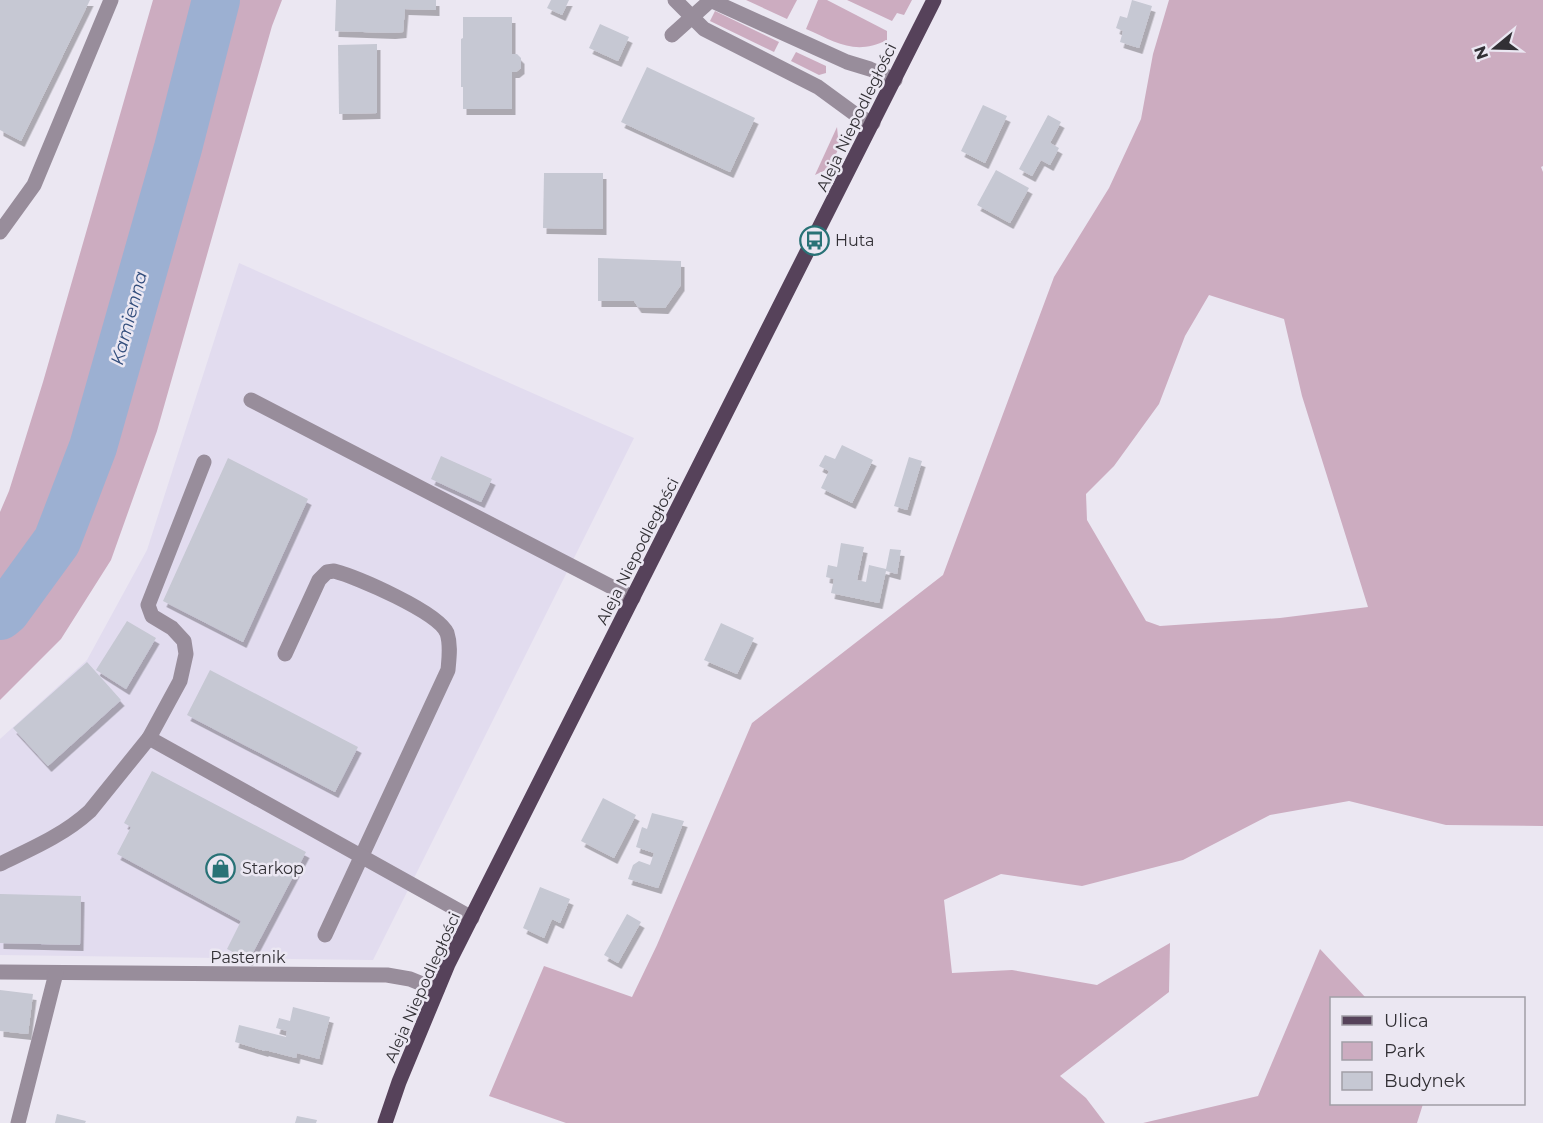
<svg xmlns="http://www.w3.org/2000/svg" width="1543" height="1123" viewBox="0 0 1543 1123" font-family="Montserrat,sans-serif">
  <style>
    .built { fill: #e2dcef }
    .green { fill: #ccacc0; fill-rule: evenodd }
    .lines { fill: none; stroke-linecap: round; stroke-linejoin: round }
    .river { stroke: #9cb0d2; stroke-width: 48 }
    .building { fill: #c6c8d3; filter: url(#shadow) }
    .minor { stroke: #988d9b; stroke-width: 15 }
    .major { stroke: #56425a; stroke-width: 15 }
    .labels { text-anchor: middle; stroke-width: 5; stroke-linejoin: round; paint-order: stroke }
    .street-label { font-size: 16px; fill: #323035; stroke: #ebe7f2 }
    .poi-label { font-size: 16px; fill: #323035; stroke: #ebe7f2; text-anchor: start }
    .water-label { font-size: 18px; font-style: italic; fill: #324d7c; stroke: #ebe7f2 }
  </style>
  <defs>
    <filter id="shadow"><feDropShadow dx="3.5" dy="6" stdDeviation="0" flood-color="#0004"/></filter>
  </defs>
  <rect width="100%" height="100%" fill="#ebe7f2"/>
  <polygon class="built" points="239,263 634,438 373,960 0,955 0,739 87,660 147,550"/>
  <g class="green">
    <polygon points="153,0 282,0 272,26 157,431 111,560 61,639 0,700 0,512 9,491 43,382"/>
    <polygon points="746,0 797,0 787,19"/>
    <path d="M818 0H827L887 31V40C855 56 836 42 806 29Z"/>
    <polygon points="847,0 912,0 904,15 897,13 892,21"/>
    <path d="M1169 0H1543V166L1541 167 1543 172V826L1446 825 1349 801 1270 815 1183 860 1082 886 1001 874 944 900 952 973 1012 970 1097 985 1170 943 1169 992 1060 1076 1086 1098 1105 1123H566L489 1096 544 966 632 997 657 945 752 723 943 575 1054 277 1109 188 1141 119 1153 54ZM1209 295 1284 319 1302 396 1368 607 1280 618 1160 626 1146 621 1087 520 1086 494 1114 466 1159 404 1185 336Z"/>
    <polygon points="715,11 779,42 774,52 710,21"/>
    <polygon points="796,52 826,66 826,73 819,75 791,61"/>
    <polygon points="837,127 839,147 830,168 815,175"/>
    <polygon points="1320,949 1366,998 1332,998 1332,1104 1423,1104 1417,1123 1143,1123 1258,1096"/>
  </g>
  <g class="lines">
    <polyline class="river" points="0,616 6,611 57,541 93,447 178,148 216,0"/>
  </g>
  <g class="building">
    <polygon points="0,0 90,0 21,141 0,130"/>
    <polygon points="336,0 436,0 436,10 405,9 403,32 392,33 335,31"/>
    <polygon points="551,0 569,0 562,15 547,8"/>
    <polygon points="1132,0 1152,6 1139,48 1120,42 1123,31 1116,28 1120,16 1127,18"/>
    <polygon points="463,17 512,17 512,54 517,54 521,58 521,68 516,72 512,72 512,109 463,109 463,87 461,87 461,39 463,38"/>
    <polygon points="600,24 629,37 618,61 589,48"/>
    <polygon points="377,44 377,113 339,114 338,45"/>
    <polygon points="647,67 755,118 730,172 621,122"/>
    <polygon points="983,105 1007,116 985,163 961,151"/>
    <polygon points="1048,115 1061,122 1050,143 1059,148 1050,165 1041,160 1032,176 1019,169"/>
    <polygon points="996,170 1029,188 1010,223 977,205"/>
    <polygon points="544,173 603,173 603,229 543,228"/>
    <polygon points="598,258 681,261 681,285 665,308 638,307 634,301 598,301"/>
    <polygon points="842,445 873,460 852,503 821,488 829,471 819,466 825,455 835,459"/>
    <polygon points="441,456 492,479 481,502 431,479"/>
    <polygon points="909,457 922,461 907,510 894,506"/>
    <polygon points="228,458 308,499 243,642 163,601"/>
    <polygon points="841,543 864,547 857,580 866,582 869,565 886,569 890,549 901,550 897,574 886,571 879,603 831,593 834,579 826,577 828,565 837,567"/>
    <polygon points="127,621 156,638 126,689 96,670"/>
    <polygon points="721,623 754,638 737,674 704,660"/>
    <polygon points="87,662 121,700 48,766 13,728"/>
    <polygon points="210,670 358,747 335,792 187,715"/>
    <polygon points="152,771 306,852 249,960 227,949 241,921 117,854 131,827 124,823"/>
    <polygon points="603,798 636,815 614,858 581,841"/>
    <polygon points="652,813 684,821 658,888 628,879 633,865 639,861 650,865 654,853 636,847 642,827 647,829"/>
    <polygon points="540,887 570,899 560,923 552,919 544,938 523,928"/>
    <polygon points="0,894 81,896 80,945 0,943"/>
    <polygon points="627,914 641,922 618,963 604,955"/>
    <polygon points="0,990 33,994 28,1034 0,1031"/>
    <polygon points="293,1007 330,1017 319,1059 297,1053 296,1058 265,1050 265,1051 235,1042 239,1025 286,1037 287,1031 276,1028 279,1018 290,1021"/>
    <polygon points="57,1114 86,1121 85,1123 55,1123"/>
    <polygon points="297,1116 317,1120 316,1123 295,1123"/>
  </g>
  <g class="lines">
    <g class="minor">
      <polyline points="675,0 704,29 818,87 859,117 873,123"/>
      <polyline points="710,0 847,62 870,69 895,80"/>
      <polyline points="672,35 711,0"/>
      <polyline points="0,232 34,185 111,0"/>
      <polyline points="251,400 633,598"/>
      <path d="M285 654 319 580 327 572 334 571C357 577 438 612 447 633 451 645 449 658 448 670L325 935"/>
      <polyline points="149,738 472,918"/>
      <path d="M0 864C31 849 64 835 90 811L149 738 180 681 186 654 184 641 172 628 152 616 148 605 204 462"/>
      <polyline points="0,972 387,975 410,979 437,990"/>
      <polyline points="18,1123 56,973"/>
    </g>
    <polyline class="major" points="385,1123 399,1082 448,964 934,0"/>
  </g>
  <defs>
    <symbol id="bus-ring" viewBox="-11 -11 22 22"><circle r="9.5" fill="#ebe7f2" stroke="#287276" stroke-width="1.5"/><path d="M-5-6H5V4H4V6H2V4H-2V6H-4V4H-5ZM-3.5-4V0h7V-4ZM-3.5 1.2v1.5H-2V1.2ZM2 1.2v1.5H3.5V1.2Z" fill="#287276"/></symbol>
    <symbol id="shop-ring" viewBox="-11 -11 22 22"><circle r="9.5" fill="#ebe7f2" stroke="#287276" stroke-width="1.5"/><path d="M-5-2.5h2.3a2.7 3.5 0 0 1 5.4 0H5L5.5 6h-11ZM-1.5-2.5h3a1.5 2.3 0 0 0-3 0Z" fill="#287276"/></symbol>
  </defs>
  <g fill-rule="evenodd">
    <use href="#bus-ring" x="798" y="224" width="33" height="33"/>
    <use href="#shop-ring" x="204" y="852" width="33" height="33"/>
  </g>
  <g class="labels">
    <g class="street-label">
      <text transform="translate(856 117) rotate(-64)" y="6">Aleja Niepodległości</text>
      <text transform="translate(637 551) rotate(-63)" y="6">Aleja Niepodległości</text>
      <text x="248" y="963">Pasternik</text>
      <text transform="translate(422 987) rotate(-66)" y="6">Aleja Niepodległości</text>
    </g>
    <g class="poi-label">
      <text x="835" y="246">Huta</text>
      <text x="242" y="874">Starkop</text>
    </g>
    <g class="water-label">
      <text transform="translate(129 318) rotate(-75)" y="6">Kamienna</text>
    </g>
  </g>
  <rect x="1330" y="997" width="195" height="108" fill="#ebe7f2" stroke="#a19ea6" stroke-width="1.5"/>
  <rect x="1342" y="1016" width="30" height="9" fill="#56425a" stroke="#a19ea6" stroke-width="1.5"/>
  <text x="1384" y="1027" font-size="18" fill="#323035">Ulica</text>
  <rect x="1342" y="1042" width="30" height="18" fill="#ccacc0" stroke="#a19ea6" stroke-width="1.5"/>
  <text x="1384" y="1057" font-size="18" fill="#323035">Park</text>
  <rect x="1342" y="1072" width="30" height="18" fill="#c6c8d3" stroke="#a19ea6" stroke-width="1.5"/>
  <text x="1384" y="1087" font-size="18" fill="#323035">Budynek</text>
  <g transform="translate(1495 48) rotate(251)" stroke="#ebe7f2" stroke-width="4.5" paint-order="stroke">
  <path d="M0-4.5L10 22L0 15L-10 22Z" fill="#323035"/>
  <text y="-9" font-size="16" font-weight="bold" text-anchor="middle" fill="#323035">N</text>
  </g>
</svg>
